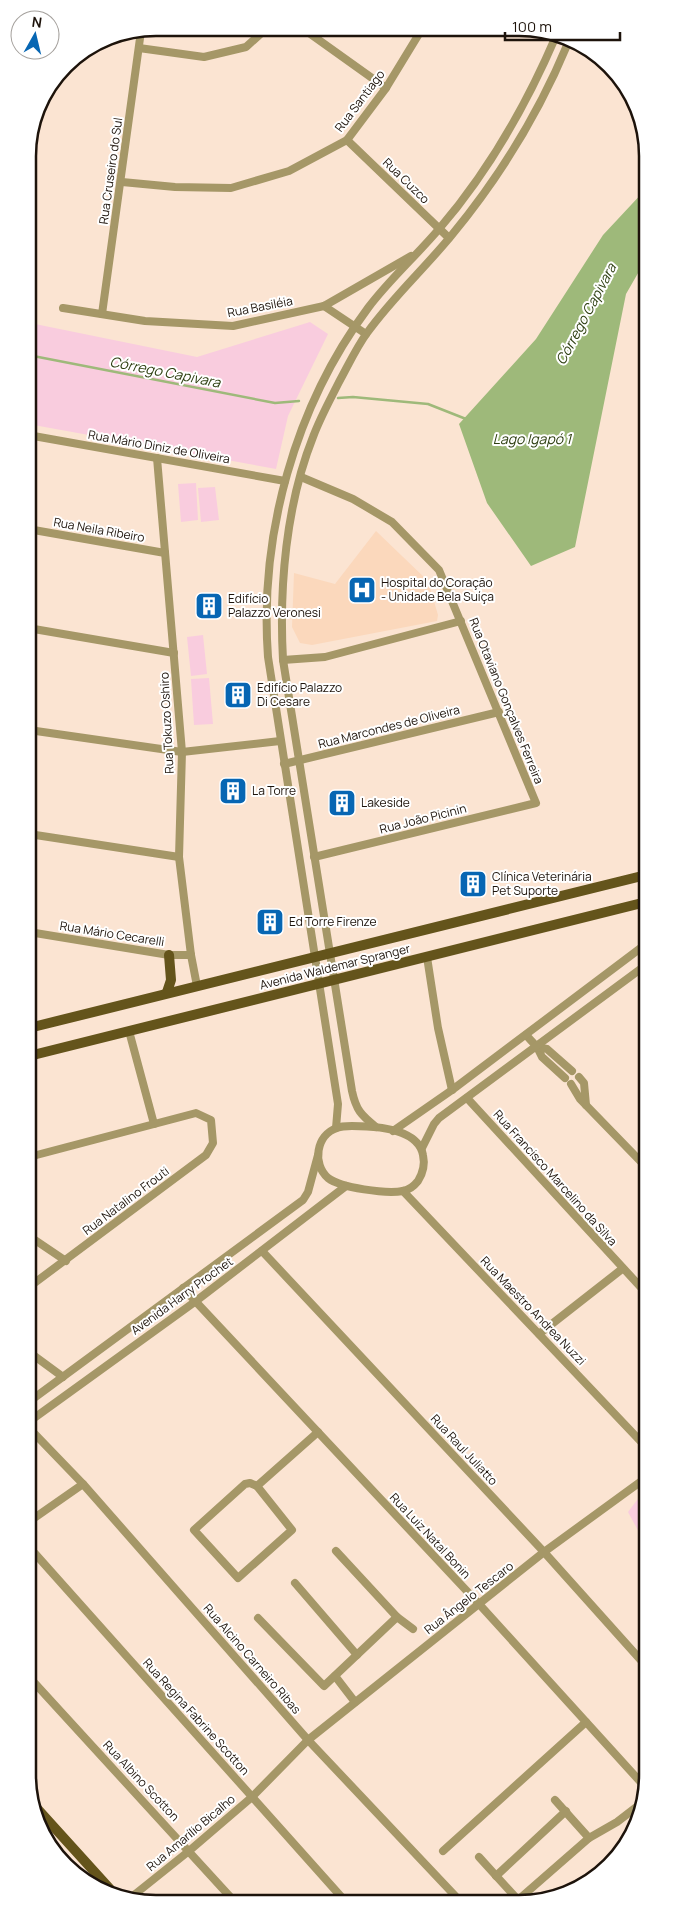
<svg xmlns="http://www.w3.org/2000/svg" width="675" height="1931" viewBox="0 0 675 1931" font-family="Manrope,sans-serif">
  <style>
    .built { fill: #fbd8bc }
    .green { fill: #f9ccde }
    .water { fill: #9eb97a }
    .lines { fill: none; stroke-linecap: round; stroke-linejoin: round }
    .stream { stroke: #9eb97a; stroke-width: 2.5 }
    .minor { stroke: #a59767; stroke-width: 8 }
    .major { stroke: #64541b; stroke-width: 10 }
    .labels { text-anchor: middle; stroke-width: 4; stroke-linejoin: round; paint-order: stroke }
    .street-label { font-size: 12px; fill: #1d130b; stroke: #fff }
    .poi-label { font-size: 12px; fill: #1d130b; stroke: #fff; text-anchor: start }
    .water-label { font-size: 14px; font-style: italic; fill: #2d3e10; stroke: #fff }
    .rim { fill: none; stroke: #1d130b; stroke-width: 2.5 }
  </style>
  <rect width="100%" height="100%" fill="#fbe4d2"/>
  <polygon class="built" points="376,531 428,581 438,615 437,621 312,645 300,643 292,627 294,573 335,584"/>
  <g class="green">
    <polygon points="28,231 35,231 35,324 197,357 310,322 328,334 288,416 276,469 28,424"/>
    <polygon points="196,483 198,520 181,522 178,484"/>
    <polygon points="215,487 219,520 201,522 198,488"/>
    <polygon points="203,635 207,674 191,676 187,637"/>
    <polygon points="209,678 213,724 194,725 191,679"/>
    <polygon points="647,1487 647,1547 628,1512"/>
  </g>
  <polygon class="water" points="645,190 645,261 626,294 575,547 531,566 487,503 459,424 536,339 603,235"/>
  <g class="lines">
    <g class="stream">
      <polyline points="28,355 275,403 299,401"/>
      <polyline points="338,398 353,397 428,404 466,419"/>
    </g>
    <g class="minor">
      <polyline points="302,28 386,88"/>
      <polyline points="139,48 204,57 246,47 267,28"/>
      <polyline points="347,140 449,238"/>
      <polyline points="122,182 175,187 231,188 289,171 347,140 386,88 422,29"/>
      <polyline points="324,306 366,334"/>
      <polyline points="63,308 145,321 233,326 324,306 411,256"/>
      <polyline points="102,314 141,31"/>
      <polyline points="28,435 285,481"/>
      <polyline points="157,458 182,752 179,857 191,955 197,986"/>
      <polyline points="301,477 353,499 392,522 439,570 536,803 314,857"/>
      <polyline points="28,529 165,553"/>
      <polyline points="28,628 174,653"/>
      <polyline points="283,660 325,657 461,621"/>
      <polyline points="29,730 182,752 280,741"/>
      <polyline points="284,764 499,712"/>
      <polyline points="29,834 179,857"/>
      <polyline points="29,932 169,955 191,955"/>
      <polyline points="427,957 438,1028 452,1090"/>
      <polyline points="129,1031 154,1124"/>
      <polyline points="526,1035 537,1047 542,1057 565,1078"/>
      <polyline points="537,1047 547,1049 572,1071"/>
      <polyline points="579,1077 584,1083 586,1105"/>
      <polyline points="571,1084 580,1099 646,1167"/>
      <polyline points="467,1098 647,1294"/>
      <path d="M352 1126C375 1126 418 1128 423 1155 425 1164 423 1173 418 1181 414 1186 409 1190 403 1191 386 1194 341 1188 328 1178 312 1164 316 1135 337 1128 341 1126 347 1126 352 1126Z"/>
      <path d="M376 1127C361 1115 356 1110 352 1091L283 660C279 587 286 505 313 437 320 418 330 400 339 382 348 366 356 348 367 333 392 298 424 269 451 236 499 178 539 113 568 43"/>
      <path d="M336 1128 338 1104 268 657C259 535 295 406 368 308 389 280 416 256 439 229 488 172 526 106 556 36"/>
      <polyline points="393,1131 452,1090 646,944"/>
      <polyline points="422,1148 434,1124 439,1118 646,965"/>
      <polyline points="29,1157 196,1113 211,1120 213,1143 206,1155 29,1287"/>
      <polyline points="403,1191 647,1448"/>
      <polyline points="29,1236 66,1261"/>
      <polyline points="262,1251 544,1552 647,1667"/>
      <polyline points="183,1288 479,1604 646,1788"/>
      <polyline points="539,1334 622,1269"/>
      <polyline points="29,1352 63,1377"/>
      <polyline points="30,1401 303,1200 308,1192 318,1155"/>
      <polyline points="30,1421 196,1301 346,1186"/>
      <polyline points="30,1429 83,1484 308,1740 460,1901"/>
      <polygon points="250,1483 257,1486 292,1530 238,1578 194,1530 245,1484"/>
      <polyline points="257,1486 318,1432"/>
      <polyline points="30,1521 83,1484"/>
      <polyline points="30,1548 345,1901"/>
      <polyline points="336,1551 397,1617 413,1629"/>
      <polyline points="295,1583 357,1655"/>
      <polyline points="258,1618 324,1686 397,1617"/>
      <polyline points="335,1676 355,1702"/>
      <polyline points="30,1678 234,1901"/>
      <polyline points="555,1800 589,1838"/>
      <polyline points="443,1851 586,1722"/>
      <polyline points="479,1857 519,1901"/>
      <polyline points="496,1876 566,1811"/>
      <polyline points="129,1899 189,1851 252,1797 308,1740 544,1552 647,1477"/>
      <polyline points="518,1900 589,1838 617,1822 643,1802"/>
    </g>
    <g class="major">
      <polyline points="167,992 171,980 169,955"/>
      <polyline points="29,1028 646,875"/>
      <polyline points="29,1056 646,902"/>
      <polyline points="33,1804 110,1889"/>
    </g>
  </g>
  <defs>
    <symbol id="hospital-square" viewBox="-11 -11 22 22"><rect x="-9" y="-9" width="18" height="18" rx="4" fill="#0766b3" stroke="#fff"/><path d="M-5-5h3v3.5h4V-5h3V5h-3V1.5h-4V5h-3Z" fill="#fff"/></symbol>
    <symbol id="building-square" viewBox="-11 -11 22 22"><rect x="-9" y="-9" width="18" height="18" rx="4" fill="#0766b3" stroke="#fff"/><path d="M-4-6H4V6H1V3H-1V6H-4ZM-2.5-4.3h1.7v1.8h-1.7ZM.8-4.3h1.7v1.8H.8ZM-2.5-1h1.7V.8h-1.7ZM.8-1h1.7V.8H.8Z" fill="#fff"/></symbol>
  </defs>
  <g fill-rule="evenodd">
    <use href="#hospital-square" x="346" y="574" width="32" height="32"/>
    <use href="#building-square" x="193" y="590" width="32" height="32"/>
    <use href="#building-square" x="222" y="679" width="32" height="32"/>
    <use href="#building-square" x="217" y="775" width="32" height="32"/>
    <use href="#building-square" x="326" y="787" width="32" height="32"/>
    <use href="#building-square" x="457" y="868" width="32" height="32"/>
    <use href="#building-square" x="254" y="906" width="32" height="32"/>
  </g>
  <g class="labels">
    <g class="street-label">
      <text transform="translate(360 101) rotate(-53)" y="4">Rua Santiago</text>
      <text transform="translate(111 171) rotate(-82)" y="4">Rua Cruseiro do Sul</text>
      <text transform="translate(406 181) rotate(44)" y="4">Rua Cuzco</text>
      <text transform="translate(260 307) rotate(-11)" y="4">Rua Basiléia</text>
      <text transform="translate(159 447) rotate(10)" y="4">Rua Mário Diniz de Oliveira</text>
      <text transform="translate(99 530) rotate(10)" y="4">Rua Neila Ribeiro</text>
      <text transform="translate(506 701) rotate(68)" y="4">Rua Otaviano Gonçalves Ferreira</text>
      <text transform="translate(167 723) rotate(-93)" y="4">Rua Tokuzo Oshiro</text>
      <text transform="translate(389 727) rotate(-14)" y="4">Rua Marcondes de Oliveira</text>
      <text transform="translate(423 819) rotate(-14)" y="4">Rua João Picinin</text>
      <text transform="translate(112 934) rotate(9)" y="4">Rua Mário Cecarelli</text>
      <text transform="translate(335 967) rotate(-14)" y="4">Avenida Waldemar Spranger</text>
      <text transform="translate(555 1178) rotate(48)" y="4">Rua Francisco Marcelino da Silva</text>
      <text transform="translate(126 1201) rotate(-37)" y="4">Rua Natalino Frouti</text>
      <text transform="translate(182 1296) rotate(-36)" y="4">Avenida Harry Prochet</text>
      <text transform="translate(533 1311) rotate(46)" y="4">Rua Maestro Andrea Nuzzi</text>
      <text transform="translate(464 1450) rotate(47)" y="4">Rua Raul Juliatto</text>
      <text transform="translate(430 1536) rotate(47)" y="4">Rua Luiz Natal Bonin</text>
      <text transform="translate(469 1598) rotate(-38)" y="4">Rua Ângelo Tescaro</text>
      <text transform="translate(252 1659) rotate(49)" y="4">Rua Alcino Carneiro Ribas</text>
      <text transform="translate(196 1717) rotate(48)" y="4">Rua Regina Fabrine Scotton</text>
      <text transform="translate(141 1781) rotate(47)" y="4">Rua Albino Scotton</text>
      <text transform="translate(191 1833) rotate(-40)" y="4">Rua Amarílio Bicalho</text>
    </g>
    <g class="poi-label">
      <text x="381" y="587">Hospital do Coração<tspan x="381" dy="14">- Unidade Bela Suíça</tspan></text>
      <text x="228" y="603">Edifício<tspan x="228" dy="14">Palazzo Veronesi</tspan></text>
      <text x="257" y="692">Edifício Palazzo<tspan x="257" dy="14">Di Cesare</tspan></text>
      <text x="252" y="795">La Torre</text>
      <text x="361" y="807">Lakeside</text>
      <text x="492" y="881">Clínica Veterinária<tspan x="492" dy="14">Pet Suporte</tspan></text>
      <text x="289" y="926">Ed Torre Firenze</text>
    </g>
    <g class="water-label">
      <text transform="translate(586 314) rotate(-62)" y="5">Córrego Capivara</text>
      <text transform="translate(165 372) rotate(11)" y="5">Córrego Capivara</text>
      <text x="532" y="444">Lago Igapó 1</text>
    </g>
  </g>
  <path d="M0 0H675V1931H0ZM156 36H519A120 120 0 0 1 639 156V1775A120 120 0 0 1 519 1895H156A120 120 0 0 1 36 1775V156A120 120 0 0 1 156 36Z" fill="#fff" fill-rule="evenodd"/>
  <path class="rim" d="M156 36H519A120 120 0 0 1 639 156V1775A120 120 0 0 1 519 1895H156A120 120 0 0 1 36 1775V156A120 120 0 0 1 156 36Z"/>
  <g transform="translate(35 35) rotate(8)"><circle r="24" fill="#ffffff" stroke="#a5a19d"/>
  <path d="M0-4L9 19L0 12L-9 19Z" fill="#0766b3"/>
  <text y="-8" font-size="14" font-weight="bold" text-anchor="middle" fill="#1d130b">N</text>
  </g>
  <path d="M505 32v8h115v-8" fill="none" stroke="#1d130b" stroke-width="2.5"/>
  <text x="512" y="32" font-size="15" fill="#1d130b" stroke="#ffffff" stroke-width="4" paint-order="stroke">100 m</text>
</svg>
